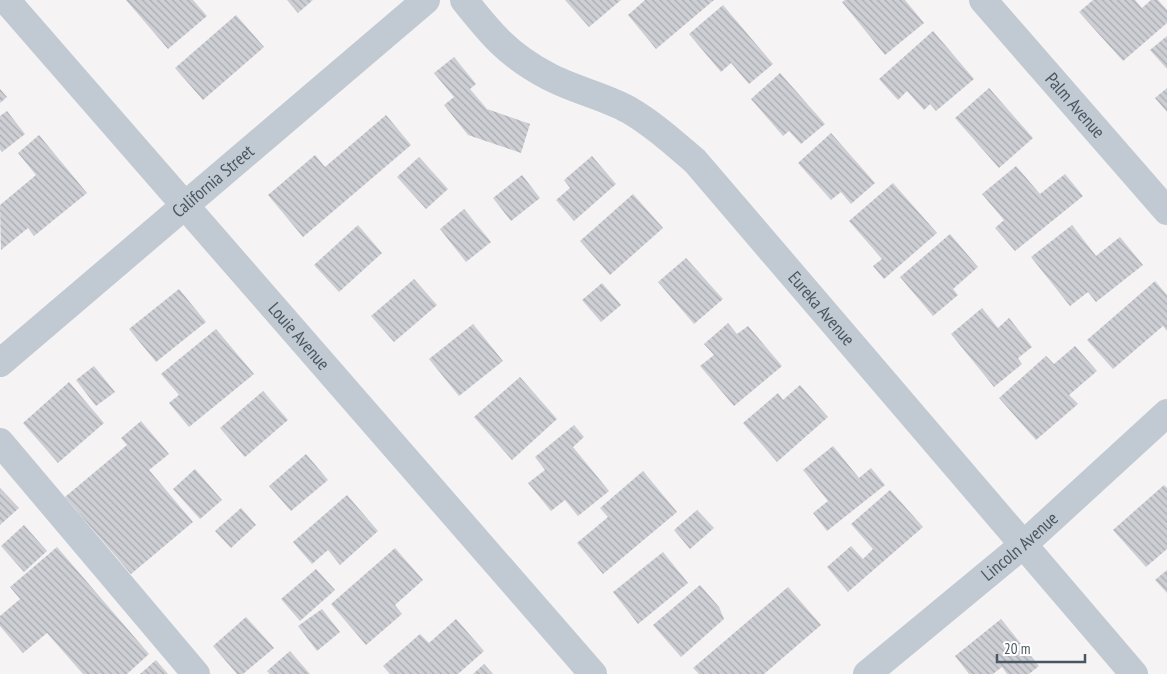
<svg xmlns="http://www.w3.org/2000/svg" width="1167" height="674" viewBox="0 0 1167 674" font-family="'PT Sans Narrow',sans-serif">
  <style>
    .building { fill: url(#building-back-hatch) }
    .lines { fill: none; stroke-linecap: round; stroke-linejoin: round }
    .minor { stroke: #c1cad2; stroke-width: 28 }
    .labels { text-anchor: middle; stroke-width: 4; stroke-linejoin: round; paint-order: stroke }
    .street-label { font-size: 18px; fill: #4a5661; stroke: #fff }
  </style>
  <defs>
    <pattern id="building-back-hatch" width="6" height="6" patternUnits="userSpaceOnUse" patternTransform="scale(1.25)"><rect width="6" height="6" fill="#cdcfd5"/><path d="M-1 5l2 2M0 0l6 6M5-1l2 2" fill="none" stroke="#a8abb0"/></pattern>
  </defs>
  <rect width="100%" height="100%" fill="#f5f3f3"/>
  <g class="building">
    <polygon points="126,0 193,0 207,16 168,49"/>
    <polygon points="287,0 313,0 298,13"/>
    <polygon points="565,0 621,0 589,27"/>
    <polygon points="645,0 714,0 656,49 628,15"/>
    <polygon points="845,0 905,0 924,23 885,55 842,2"/>
    <polygon points="1093,0 1135,0 1142,8 1151,0 1158,0 1167,10 1167,23 1123,61 1079,12"/>
    <polygon points="723,5 773,64 749,84 731,63 721,72 689,34"/>
    <polygon points="236,15 264,47 203,100 175,68"/>
    <polygon points="933,31 974,79 936,111 930,104 924,110 907,91 898,100 879,79"/>
    <polygon points="1167,36 1167,69 1150,50"/>
    <polygon points="454,57 476,84 470,89 487,109 530,124 521,153 468,135 444,105 454,97 434,73"/>
    <polygon points="780,73 825,124 801,144 789,131 783,136 751,99"/>
    <polygon points="989,88 1033,138 999,168 955,118"/>
    <polygon points="1167,88 1167,112 1155,98"/>
    <polygon points="0,89 7,97 0,103"/>
    <polygon points="7,111 25,134 2,152 0,149 0,116"/>
    <polygon points="386,115 411,145 303,237 268,195 315,155 325,167"/>
    <polygon points="831,133 875,183 851,204 841,192 831,200 798,163"/>
    <polygon points="39,135 87,193 34,236 28,228 1,250 0,205 36,175 18,153"/>
    <polygon points="592,156 616,184 574,221 556,200 570,188 564,180"/>
    <polygon points="419,157 448,189 426,209 397,177"/>
    <polygon points="1016,166 1040,194 1065,174 1083,196 1015,251 995,228 1004,220 982,194"/>
    <polygon points="522,175 540,198 511,221 493,198"/>
    <polygon points="893,183 937,233 884,279 873,266 882,259 849,221"/>
    <polygon points="633,194 663,228 610,275 580,241"/>
    <polygon points="464,209 491,242 466,262 440,229"/>
    <polygon points="358,225 382,253 339,292 314,265"/>
    <polygon points="1072,225 1096,256 1120,237 1143,265 1096,302 1088,292 1070,306 1031,257"/>
    <polygon points="950,234 978,267 953,289 958,295 933,316 900,277"/>
    <polygon points="686,258 723,299 694,324 658,282"/>
    <polygon points="414,279 437,305 394,342 371,316"/>
    <polygon points="1155,281 1167,295 1167,331 1163,326 1113,369 1087,340"/>
    <polygon points="602,283 621,305 601,322 582,300"/>
    <polygon points="179,289 206,322 156,362 129,329"/>
    <polygon points="982,308 998,328 1009,318 1032,347 1018,358 1022,364 994,387 951,334"/>
    <polygon points="728,323 737,334 748,326 782,366 734,406 700,366 714,355 704,344"/>
    <polygon points="473,324 503,361 459,396 429,359"/>
    <polygon points="216,329 254,374 189,427 169,403 179,395 161,374"/>
    <polygon points="1075,346 1097,371 1069,395 1078,404 1036,440 999,398 1046,356 1054,364"/>
    <polygon points="94,366 115,392 96,406 76,380"/>
    <polygon points="520,377 557,419 512,460 474,417"/>
    <polygon points="69,382 104,423 58,463 23,423"/>
    <polygon points="800,385 828,417 777,462 743,423 778,393 783,400"/>
    <polygon points="263,391 288,420 245,457 220,428"/>
    <polygon points="141,421 169,454 149,470 193,522 131,574 65,497 127,445 121,438"/>
    <polygon points="574,425 584,437 573,447 609,491 578,516 565,500 551,511 528,483 545,470 535,457"/>
    <polygon points="833,446 859,478 871,468 885,485 827,531 813,513 828,501 803,470"/>
    <polygon points="306,454 328,480 291,511 269,486"/>
    <polygon points="195,469 222,500 200,519 173,489"/>
    <polygon points="643,471 677,512 603,574 577,543 608,517 600,508"/>
    <polygon points="1164,485 1167,488 1167,549 1146,567 1113,530"/>
    <polygon points="0,488 19,508 0,525"/>
    <polygon points="890,490 923,527 848,592 827,567 851,546 863,559 873,549 851,524"/>
    <polygon points="347,495 378,531 340,565 328,550 312,564 293,542"/>
    <polygon points="241,508 256,525 231,548 215,531"/>
    <polygon points="697,510 714,528 690,549 674,530"/>
    <polygon points="24,525 47,551 24,572 1,546"/>
    <polygon points="57,547 149,654 127,674 83,674 47,633 23,653 0,626 0,616 20,599 10,587"/>
    <polygon points="395,548 423,580 395,605 402,614 366,645 331,604"/>
    <polygon points="663,552 688,583 638,624 613,592"/>
    <polygon points="316,569 335,590 300,621 281,599"/>
    <polygon points="1167,570 1167,593 1155,580"/>
    <polygon points="700,585 719,607 724,619 681,657 653,625"/>
    <polygon points="788,587 821,625 764,674 699,674 693,668"/>
    <polygon points="322,609 340,632 317,651 298,626"/>
    <polygon points="246,617 274,648 243,674 237,674 213,646"/>
    <polygon points="456,619 484,651 458,674 390,674 383,666 420,634 429,643"/>
    <polygon points="1001,619 1039,666 1029,674 1007,674 1002,667 993,674 969,674 955,656"/>
    <polygon points="290,651 310,674 270,674 267,671"/>
    <polygon points="156,660 168,674 140,674"/>
    <polygon points="484,664 493,674 473,674"/>
  </g>
  <g class="lines">
    <g class="minor">
      <path id="s1" d="M6 0 593 674"/>
      <path id="s2" d="M464 0C491 34 508 55 548 76 574 90 604 96 629 110 653 124 674 143 695 161L1134 674"/>
      <path id="s3" d="M983 0 1167 211"/>
      <path id="s4" d="M0 363 426 0"/>
      <polyline points="0,442 196,674"/>
      <path id="s5" d="M867 674 1023 545 1167 413"/>
    </g>
  </g>
  <g class="labels">
    <g class="street-label">
      <text dy="6" stroke="none"><textPath href="#s3" startOffset="140">Palm Avenue</textPath></text>
      <text dy="6" stroke="none"><textPath href="#s4" startOffset="280">California Street</textPath></text>
      <text dy="6" stroke="none"><textPath href="#s2" startOffset="480">Eureka Avenue</textPath></text>
      <text dy="6" stroke="none"><textPath href="#s1" startOffset="446">Louie Avenue</textPath></text>
      <text dy="6" stroke="none"><textPath href="#s5" startOffset="199">Lincoln Avenue</textPath></text>
    </g>
  </g>
  <path d="M997 654v8h88v-8" fill="none" stroke="#4a5661" stroke-width="2.5"/>
  <text x="1004" y="654" font-size="15" fill="#4a5661" stroke="#ffffff" stroke-width="4" paint-order="stroke">20 m</text>
</svg>
